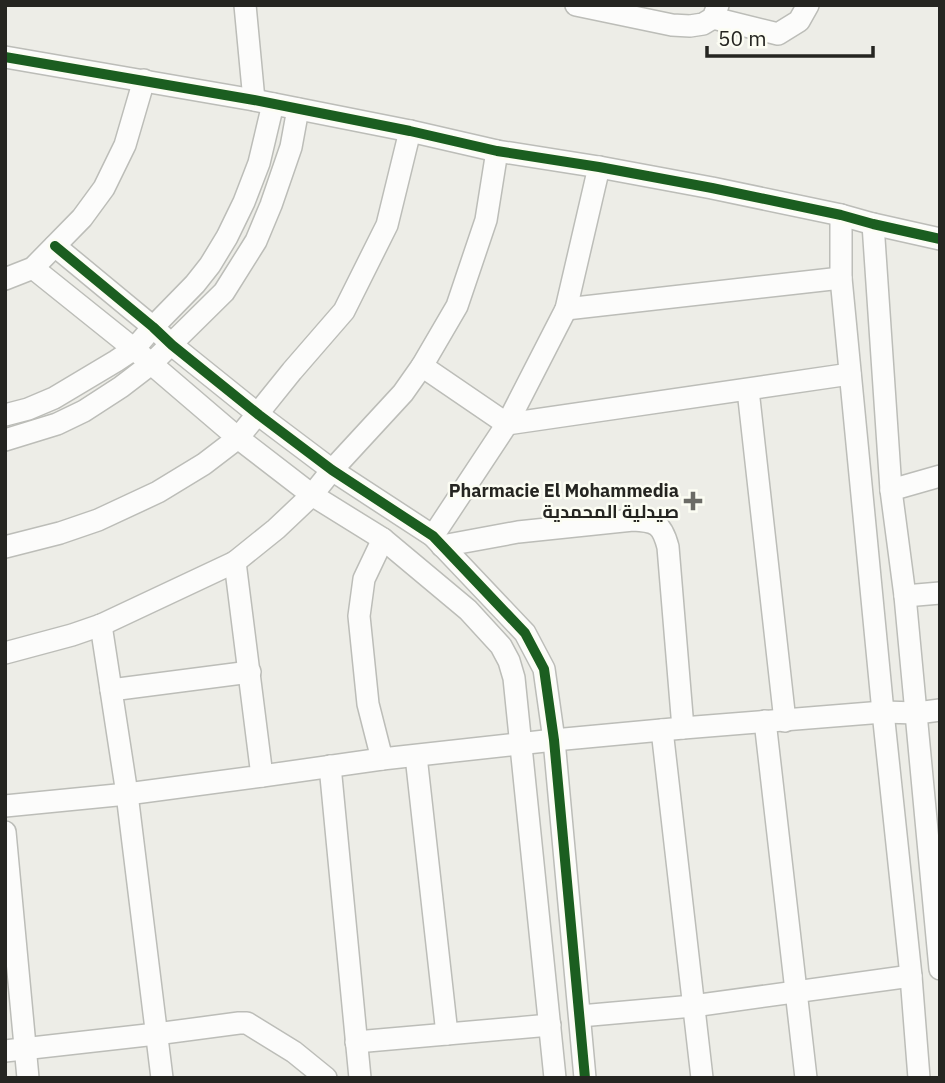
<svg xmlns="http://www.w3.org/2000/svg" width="945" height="1083" viewBox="0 0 945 1083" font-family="'IBM Plex Sans',Cairo,sans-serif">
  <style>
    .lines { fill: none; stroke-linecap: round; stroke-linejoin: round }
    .street-casing { stroke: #bcbdb8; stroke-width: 24 }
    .street { stroke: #fcfcfb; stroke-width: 21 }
    .cycleway-casing { stroke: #fcfdf3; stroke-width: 15 }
    .cycleway { stroke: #1b5e20; stroke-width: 10 }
    .poi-dot { fill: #6b6b66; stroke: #fcfdf3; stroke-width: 2.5 }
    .labels { text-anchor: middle; stroke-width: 5; stroke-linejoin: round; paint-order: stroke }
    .poi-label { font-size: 18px; font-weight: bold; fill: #252521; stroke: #fcfdf3; text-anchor: end }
  </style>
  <rect width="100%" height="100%" fill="#edede7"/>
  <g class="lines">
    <defs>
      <g id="street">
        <polyline points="245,5 254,100"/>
        <polyline points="576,5 672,25 690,26 703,24 713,18 718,5"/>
        <polyline points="713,18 778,34 799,21 808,5"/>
        <polyline points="5,57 254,100 410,131 497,151 599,167 712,188 841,215 873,224 940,239"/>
        <polyline points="841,215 841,278 883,712 911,976 919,1078"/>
        <polyline points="873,224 891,490 905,596 940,969"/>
        <polyline points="55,246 153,327 172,345 259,415 332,470 433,536 525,633 544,669 554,740 585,1078"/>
        <polyline points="33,268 134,349 238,438 312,495 383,539 468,610 501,646 509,661 514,678 555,1078"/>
        <polyline points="5,279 33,268 82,218 104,188 125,145 144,80"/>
        <polyline points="566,309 841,278"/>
        <polyline points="422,366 507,424 850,374"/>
        <polyline points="748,390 785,721"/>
        <polyline points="5,415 28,409 54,398 116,361 134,349 153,327 195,284 210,265 227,237 244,202 259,163 273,104"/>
        <polyline points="5,440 57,424 84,411 121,387 151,364 224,292 256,241 271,205 291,147 298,109"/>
        <polyline points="891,490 940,476"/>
        <polyline points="433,536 507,424 566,309 599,167"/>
        <polyline points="383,539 364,579 359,616 368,704 382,759 554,740 683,728 883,712 917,713 940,710"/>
        <path d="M442 546 518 532 633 520C656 521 662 524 668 547L683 728"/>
        <polyline points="5,547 60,533 98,520 158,492 204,464 238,438 292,371 344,311 387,225 410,131"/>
        <polyline points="905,596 940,593"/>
        <polyline points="101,625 127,794 162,1078"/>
        <polyline points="5,653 72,635 101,625 235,562 276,529 312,495 332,470 403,393 422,366 457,306 486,220 497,151"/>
        <polyline points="111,690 250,672"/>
        <polyline points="765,721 806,1078"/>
        <polyline points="662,730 702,1078"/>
        <polyline points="416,756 447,1034"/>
        <polyline points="330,766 360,1078"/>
        <polyline points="262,776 382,759"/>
        <polyline points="5,806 127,794 262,776 235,562"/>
        <polyline points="5,832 28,1078"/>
        <polyline points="580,1016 693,1006 911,976"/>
        <polyline points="356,1042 550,1025"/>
        <polyline points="5,1051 156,1034 239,1023 247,1023 294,1052 326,1078"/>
      </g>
    </defs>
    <use href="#street" class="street-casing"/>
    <use href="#street" class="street"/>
    <defs>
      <g id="cycleway">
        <polyline points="5,57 254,100 410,131 497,151 599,167 712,188 841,215 873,224 940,239"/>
        <polyline points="55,246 153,327 172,345 259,415 332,470 433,536 525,633 544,669 554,740 585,1078"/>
      </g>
    </defs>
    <use href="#cycleway" class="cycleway-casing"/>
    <use href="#cycleway" class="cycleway"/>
  </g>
  <path class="poi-dot" d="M689.5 490.5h7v7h7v7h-7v7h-7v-7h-7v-7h7z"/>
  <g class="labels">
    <g class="poi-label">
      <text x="679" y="497">Pharmacie El Mohammedia<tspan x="679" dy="21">صيدلية المحمدية</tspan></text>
    </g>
  </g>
  <rect width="945" height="1083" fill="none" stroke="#252521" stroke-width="14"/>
  <path d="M707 46v10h166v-10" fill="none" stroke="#252521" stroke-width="3.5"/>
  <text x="718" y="46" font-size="21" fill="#252521" stroke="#fcfdf3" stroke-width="5" paint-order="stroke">50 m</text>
</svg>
